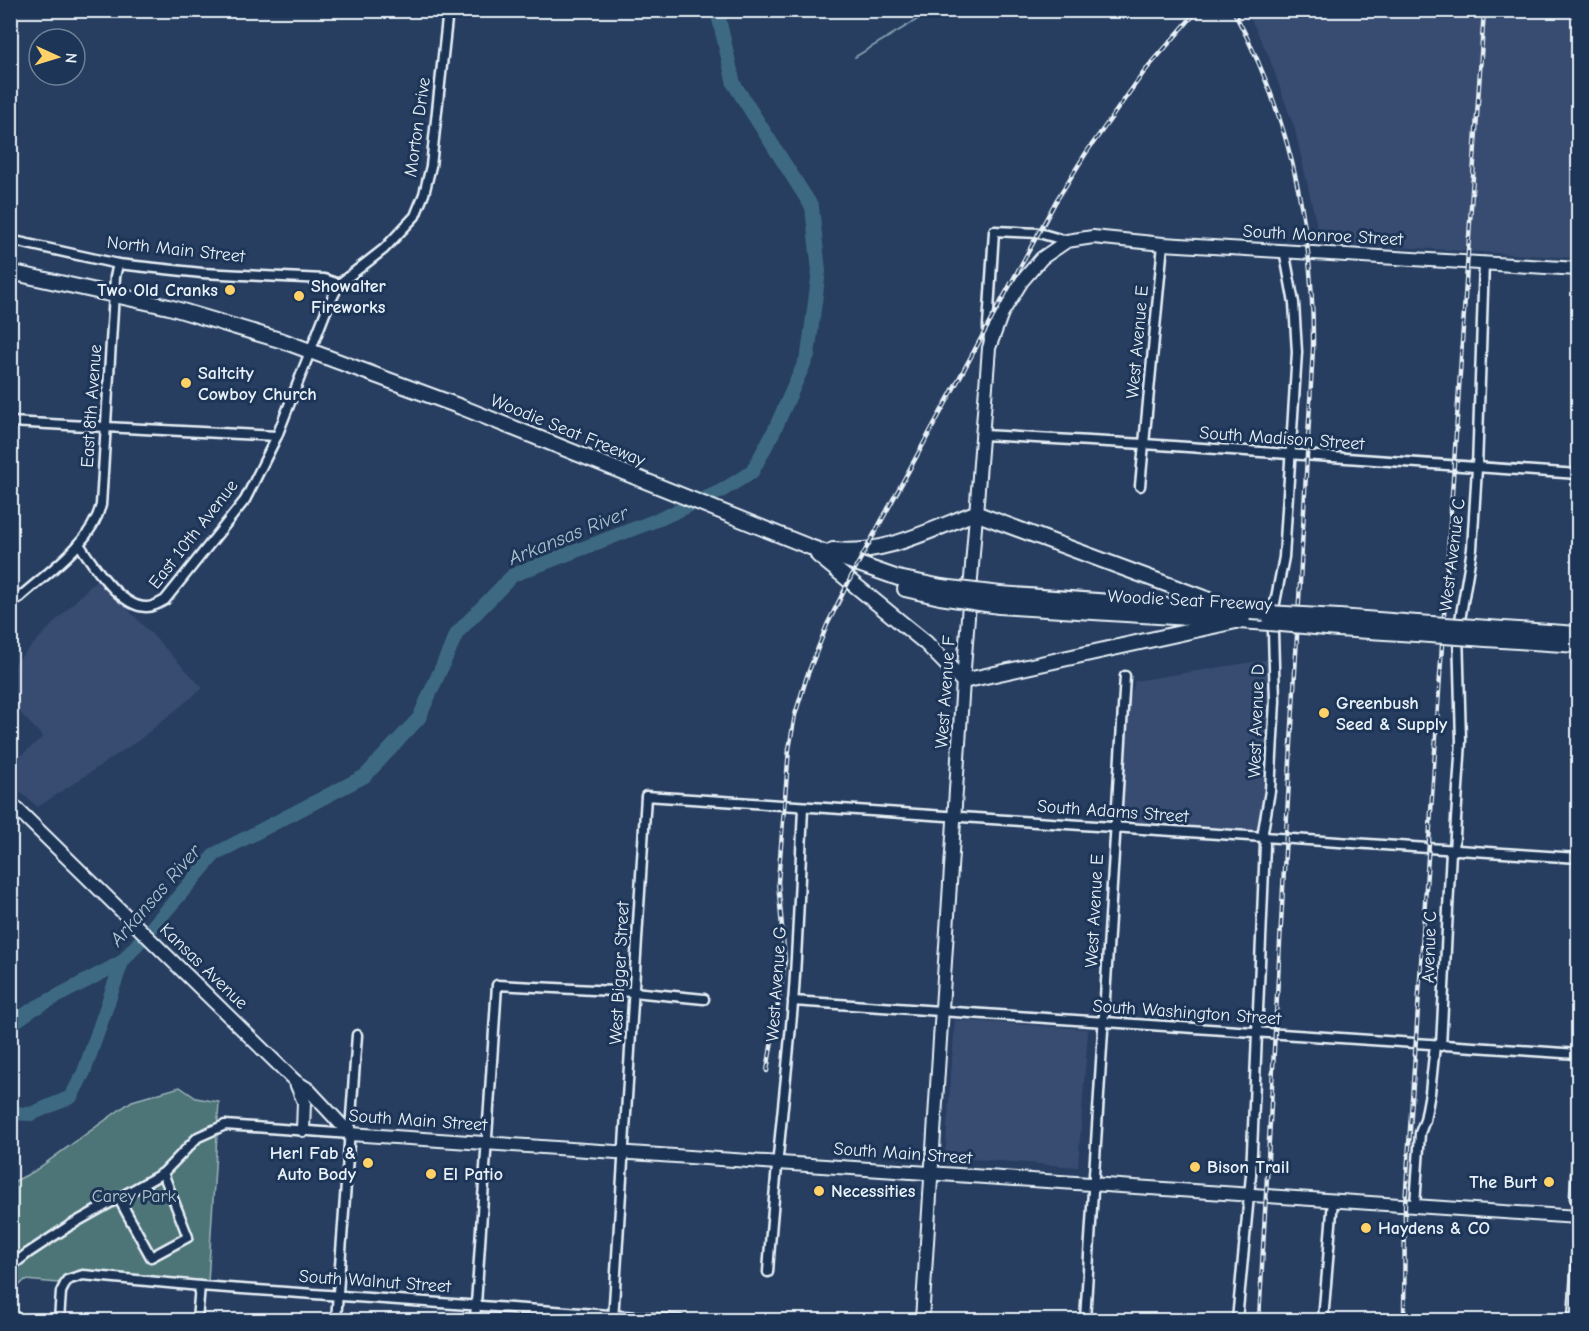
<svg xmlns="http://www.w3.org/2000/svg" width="1589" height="1331" viewBox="0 0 1589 1331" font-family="'Comic Neue',sans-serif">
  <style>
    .built { fill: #374c71 }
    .green { fill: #4e7578; stroke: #9bb3b8; stroke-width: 1.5 }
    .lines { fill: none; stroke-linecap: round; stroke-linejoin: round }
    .stream { stroke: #82a0b1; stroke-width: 2 }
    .river { stroke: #3e6a82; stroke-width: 14 }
    .street-casing { stroke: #e8f1f8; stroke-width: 13 }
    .secondary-casing { stroke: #e8f1f8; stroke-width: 16 }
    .primary-casing { stroke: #e8f1f8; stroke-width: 18 }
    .street { stroke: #1d3557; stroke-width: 8 }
    .secondary { stroke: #1d3557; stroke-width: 12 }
    .primary { stroke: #1d3557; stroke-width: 14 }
    .rail-casing { stroke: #e8f1f8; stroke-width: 4.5 }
    .rail { stroke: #1d3557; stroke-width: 2; stroke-dasharray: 7; stroke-linecap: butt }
    .primary-bridge-casing { stroke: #e8f1f8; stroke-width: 18; stroke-linecap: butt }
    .primary-bridge { stroke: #1d3557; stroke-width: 14 }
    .poi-dot { fill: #ffd166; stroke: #1d3557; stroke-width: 2 }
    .labels { text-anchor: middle; stroke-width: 6; stroke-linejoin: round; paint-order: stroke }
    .street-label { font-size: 18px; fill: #e8f1f8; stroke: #1d3557 }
    .poi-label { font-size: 18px; font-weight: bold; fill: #e8f1f8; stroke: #1d3557; text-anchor: start }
    .park-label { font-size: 18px; fill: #b2c6cb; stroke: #1d3557 }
    .water-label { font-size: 20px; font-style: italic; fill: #acc2cf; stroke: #1d3557 }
  </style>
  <rect width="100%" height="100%" fill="#273e61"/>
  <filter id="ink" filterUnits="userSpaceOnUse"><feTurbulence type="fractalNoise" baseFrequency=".0167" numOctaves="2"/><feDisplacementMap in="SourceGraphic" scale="12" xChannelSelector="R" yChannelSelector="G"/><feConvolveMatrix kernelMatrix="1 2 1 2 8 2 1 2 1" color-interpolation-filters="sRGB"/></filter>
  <g filter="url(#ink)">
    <g class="built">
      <polygon points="1247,11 1578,11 1578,258 1317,242 1316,222 1295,130 1269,57"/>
      <polygon points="98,578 203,688 139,740 38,807 11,785 11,764 43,737 11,703 11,667"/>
      <polygon points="1271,659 1273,692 1267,780 1261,832 1119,822 1127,709 1135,681"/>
      <polygon points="955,1020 1088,1029 1078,1167 945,1157"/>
    </g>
    <polygon class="green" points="180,1087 196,1098 219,1102 208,1282 81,1272 64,1276 58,1283 25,1280 11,1293 11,1183 33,1172 132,1101"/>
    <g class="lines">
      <polyline class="stream" points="855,57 933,10"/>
      <g class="river">
        <polyline points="10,1025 33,1009 122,962"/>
        <polyline points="10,1113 31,1114 71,1097 84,1072 122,962 215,854 365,776 419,718 457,633 513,575 662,518 721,491 752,472 774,431 808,355 819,271 812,207 734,84 717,10"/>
      </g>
      <defs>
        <g id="street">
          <polyline points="10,240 118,264 202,273 324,279 339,284"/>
          <polyline points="989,343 988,326 994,231 1039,233 1067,241"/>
          <polyline points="10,422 277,436"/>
          <polyline points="983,435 1144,444 1578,474"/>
          <polyline points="1140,486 1163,244"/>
          <path d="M79 544C92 564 121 608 147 607 153 607 160 603 165 600L245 500 277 436 326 311 339 284 384 249 415 216 424 194 431 166 448 10"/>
          <path d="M10 603 20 597C49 571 91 544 101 505L115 277 118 264"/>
          <polyline points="1454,851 1461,741 1458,632 1472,549 1477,468 1484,262"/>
          <polyline points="793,1001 1578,1054"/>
          <polyline points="1441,1046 1451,851"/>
          <polyline points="1578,1138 1575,1198 1578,1203"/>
          <polyline points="119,1199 151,1257 188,1237 163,1173"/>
          <polyline points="1415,1205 1420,1133 1425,1120 1430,1093 1435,1045"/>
          <polyline points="10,1267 28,1253 69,1226 163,1173 198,1137 225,1125 350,1134"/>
          <path d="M768 1272C774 1183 785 1094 793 1004 798 939 800 873 803 808"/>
          <polyline points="59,1320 61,1292 67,1280 83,1275 200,1286 680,1320"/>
          <polyline points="197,1320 200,1286"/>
          <polyline points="336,1320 357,1035"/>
          <polyline points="475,1320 497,985 633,992 704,999"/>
          <polyline points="613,1320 646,796 1578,858"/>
          <polyline points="1085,1320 1125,676"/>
          <polyline points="1237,1320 1251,1175 1265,845 1263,831 1270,791 1275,701 1273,632 1274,608 1284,557 1297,352 1294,303 1284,250"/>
          <polyline points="1323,1320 1333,1200"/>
          <polyline points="1573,1320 1578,1239"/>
        </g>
        <g id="secondary">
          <polyline points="10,802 295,1081 304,1102 303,1130"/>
          <polyline points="295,1081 308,1089 350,1134 1578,1217"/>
          <polyline points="922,1320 963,681 989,348 1002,313 1022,281 1042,258 1067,241 1093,237 1163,244 1578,269"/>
        </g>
        <g id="primary">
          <polyline points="10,272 169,307 283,341 461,407 810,547 898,578 942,587"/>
          <path d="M833 550C882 556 930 530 975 513L1212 601 1230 610"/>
          <polyline points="818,555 926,643 963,681 1236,621"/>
          <polyline points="905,589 940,597"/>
          <polyline points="1000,594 1250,612"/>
          <polyline points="999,606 1270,623"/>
          <polyline points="1339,617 1417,623"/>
          <polyline points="1489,628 1578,634"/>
          <polyline points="1338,629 1416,634"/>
          <polyline points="1486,639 1578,645"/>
        </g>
      </defs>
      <use href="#street" class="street-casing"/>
      <use href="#secondary" class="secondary-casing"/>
      <use href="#primary" class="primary-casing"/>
      <use href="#street" class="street"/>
      <use href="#secondary" class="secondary"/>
      <use href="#primary" class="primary"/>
      <defs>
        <g id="rail">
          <path d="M1233 10C1290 115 1314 230 1313 348L1259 1320"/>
          <polyline points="767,1071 785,961 778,882 789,749 795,715 807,676 827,625 854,571 1056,201 1086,153 1144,72 1198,10"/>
          <polyline points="1404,1320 1405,1205 1484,10"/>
        </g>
      </defs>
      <use href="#rail" class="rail-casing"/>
      <use href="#rail" class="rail"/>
      <defs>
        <g id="primary-bridge">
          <polyline points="942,587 1000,594"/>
          <polyline points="940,597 999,606"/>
          <polyline points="1250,612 1339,617"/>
          <polyline points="1270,623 1338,629"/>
          <polyline points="1417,623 1489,628"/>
          <polyline points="1416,634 1486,639"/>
        </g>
      </defs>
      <use href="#primary-bridge" class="primary-bridge-casing"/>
      <use href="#primary-bridge" class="primary-bridge"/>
    </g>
  </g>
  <g class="poi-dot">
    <circle cx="230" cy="290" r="6"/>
    <circle cx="299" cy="296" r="6"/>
    <circle cx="186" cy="383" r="6"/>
    <circle cx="1324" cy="713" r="6"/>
    <circle cx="368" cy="1163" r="6"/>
    <circle cx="1195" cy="1167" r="6"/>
    <circle cx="431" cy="1174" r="6"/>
    <circle cx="1549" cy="1182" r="6"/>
    <circle cx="819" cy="1191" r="6"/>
    <circle cx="1366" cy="1228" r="6"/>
  </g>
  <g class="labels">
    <g class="street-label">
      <text transform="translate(417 127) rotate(-82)" y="6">Morton Drive</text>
      <text transform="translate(1323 235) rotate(3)" y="6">South Monroe Street</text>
      <text transform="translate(176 249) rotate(6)" y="6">North Main Street</text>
      <text transform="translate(1137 342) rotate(-85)" y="6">West Avenue E</text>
      <text transform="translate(91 406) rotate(-86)" y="6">East 8th Avenue</text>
      <text transform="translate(568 430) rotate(22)" y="6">Woodie Seat Freeway</text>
      <text transform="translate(1282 438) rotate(4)" y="6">South Madison Street</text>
      <text transform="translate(193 534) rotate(-52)" y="6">East 10th Avenue</text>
      <text transform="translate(1452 555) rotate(-83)" y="6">West Avenue C</text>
      <text transform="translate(1190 600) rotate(3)" y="6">Woodie Seat Freeway</text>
      <text transform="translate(945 692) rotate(-86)" y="6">West Avenue F</text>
      <text transform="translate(1256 721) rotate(-88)" y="6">West Avenue D</text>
      <text transform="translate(1113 811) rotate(4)" y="6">South Adams Street</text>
      <text transform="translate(1094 911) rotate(-87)" y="6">West Avenue E</text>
      <text transform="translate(1429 947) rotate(-88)" y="6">Avenue C</text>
      <text transform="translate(204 966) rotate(44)" y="6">Kansas Avenue</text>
      <text transform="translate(619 973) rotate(-87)" y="6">West Bigger Street</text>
      <text transform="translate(776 984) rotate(-86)" y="6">West Avenue G</text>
      <text transform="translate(1187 1012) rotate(4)" y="6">South Washington Street</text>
      <text transform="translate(418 1120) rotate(4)" y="6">South Main Street</text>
      <text transform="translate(903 1153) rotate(4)" y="6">South Main Street</text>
      <text transform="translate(375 1281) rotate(4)" y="6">South Walnut Street</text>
    </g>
    <g class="poi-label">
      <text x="311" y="292">Showalter<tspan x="311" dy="21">Fireworks</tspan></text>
      <text x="218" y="296" text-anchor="end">Two Old Cranks</text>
      <text x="198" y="379">Saltcity<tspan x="198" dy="21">Cowboy Church</tspan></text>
      <text x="1336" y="709">Greenbush<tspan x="1336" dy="21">Seed &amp; Supply</tspan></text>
      <text x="356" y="1159" text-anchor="end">Herl Fab &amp;<tspan x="356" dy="21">Auto Body</tspan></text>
      <text x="1207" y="1173">Bison Trail</text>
      <text x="443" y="1180">El Patio</text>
      <text x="1537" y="1188" text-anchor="end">The Burt</text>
      <text x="831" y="1197">Necessities</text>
      <text x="1378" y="1234">Haydens &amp; CO</text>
    </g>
    <g class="park-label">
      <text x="134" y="1202">Carey Park</text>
    </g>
    <g class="water-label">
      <text transform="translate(568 535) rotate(-22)" y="7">Arkansas River</text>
      <text transform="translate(155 895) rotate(-49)" y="7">Arkansas River</text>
    </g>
  </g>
  <rect width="1589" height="1331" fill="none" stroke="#1d3557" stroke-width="36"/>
  <rect x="18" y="18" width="1553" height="1295" fill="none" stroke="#e8f1f8" stroke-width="2" filter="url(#ink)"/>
  <g transform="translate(57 57) rotate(94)"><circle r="28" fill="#1d3557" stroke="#6e8097" stroke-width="1.5"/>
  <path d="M0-4.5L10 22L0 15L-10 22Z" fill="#ffd166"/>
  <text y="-9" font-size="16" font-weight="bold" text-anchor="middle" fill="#e8f1f8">N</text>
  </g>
</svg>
